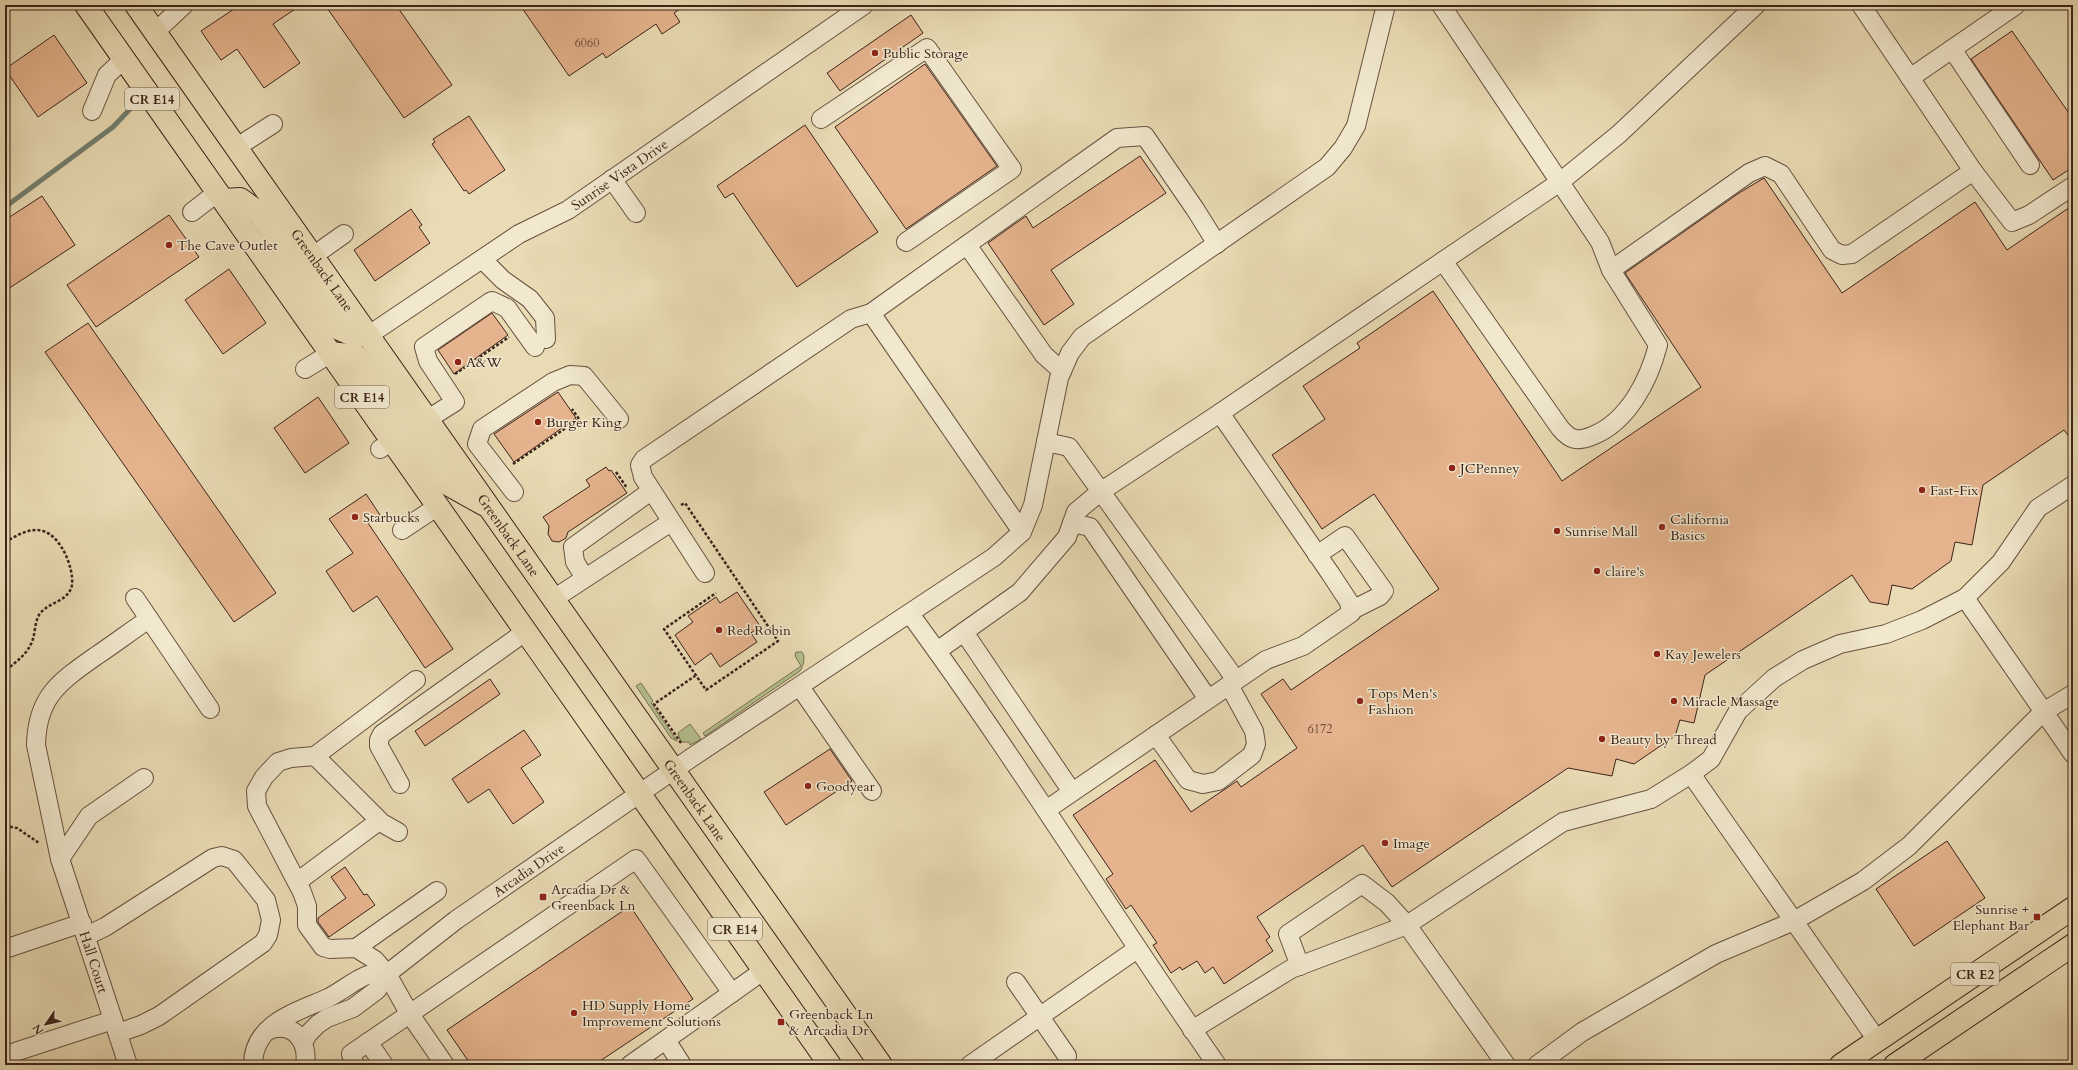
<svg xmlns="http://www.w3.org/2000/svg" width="2078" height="1070" viewBox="0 0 2078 1070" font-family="Cardo,serif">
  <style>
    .green { fill: #b5c08e; stroke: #787254 }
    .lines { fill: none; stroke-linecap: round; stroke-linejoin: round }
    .stream { stroke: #747f6f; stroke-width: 5 }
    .building { fill: #e5b48e; stroke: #3c231a }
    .minor-casing { stroke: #675140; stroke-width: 20 }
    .major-casing { stroke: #3c231a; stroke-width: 24 }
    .path { stroke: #3c231a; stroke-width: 2.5; stroke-dasharray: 3 2; stroke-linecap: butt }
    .minor { stroke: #f1e8ce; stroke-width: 18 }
    .major { stroke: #e9dbb4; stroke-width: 22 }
    .poi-dot { fill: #8f2418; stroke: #f1e8ce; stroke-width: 1.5 }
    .labels { text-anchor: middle; stroke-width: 3; stroke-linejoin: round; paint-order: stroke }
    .number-label { font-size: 12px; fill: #664737 }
    .shield { fill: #f1e8ce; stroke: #725e50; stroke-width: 1 }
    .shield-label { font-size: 13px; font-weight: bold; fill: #3c231a }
    .poi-label { font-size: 14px; fill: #3c231a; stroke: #f1e8ce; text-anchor: start }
    .street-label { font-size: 14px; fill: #3c231a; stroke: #f1e8ce }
  </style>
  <rect width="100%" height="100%" fill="#e9dbb4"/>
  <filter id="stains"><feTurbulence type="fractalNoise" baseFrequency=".005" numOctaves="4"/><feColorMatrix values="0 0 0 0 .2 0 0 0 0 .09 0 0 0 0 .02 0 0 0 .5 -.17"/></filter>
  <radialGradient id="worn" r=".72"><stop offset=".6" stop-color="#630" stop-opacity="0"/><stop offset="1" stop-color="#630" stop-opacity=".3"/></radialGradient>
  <g class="green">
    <path d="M796 652H802C806 658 803 666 800 671L705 736 703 733 801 666 795 656Z"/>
    <polygon points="641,683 653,701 651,703 677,741 671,738 636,686"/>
    <polygon points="690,724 701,739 690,745 689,742 681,742 678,733"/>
  </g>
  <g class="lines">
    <polyline class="stream" points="5,207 113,127 131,108"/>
  </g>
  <g class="building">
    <polygon points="240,5 301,5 273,24 300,63 264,88 237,49 221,60 201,31"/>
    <polygon points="325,5 396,5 452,85 404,118"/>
    <polygon points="520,5 686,5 674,13 680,22 662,34 656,24 606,58 603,53 569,76"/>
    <polygon points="911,15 923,33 840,91 827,73"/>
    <polygon points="2012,31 2073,119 2073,167 2053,180 1971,59"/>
    <polygon points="54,35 87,83 38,117 5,69"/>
    <polygon points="925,64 997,166 906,229 835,127"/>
    <polygon points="469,116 505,170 469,194 466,190 464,191 432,144 435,142 433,139"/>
    <polygon points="805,125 878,232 797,287 733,193 725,198 717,186"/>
    <polygon points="1140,156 1166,193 1051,270 1074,304 1044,325 988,243 1026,216 1033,228"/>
    <polygon points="1764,178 1842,293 1975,202 2007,250 2073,205 2073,442 2064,430 1983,485 1972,545 1955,542 1951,561 1912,589 1892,585 1888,605 1870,602 1852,575 1705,675 1694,723 1680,720 1675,736 1634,764 1616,759 1612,776 1568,768 1392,887 1363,845 1257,917 1270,937 1266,940 1273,951 1224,984 1213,967 1205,973 1197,961 1182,970 1180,967 1171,973 1153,945 1157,943 1131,905 1126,909 1106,879 1113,874 1073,815 1155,760 1191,812 1237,781 1241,787 1297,748 1261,694 1283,679 1291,690 1439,589 1374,494 1322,529 1272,455 1325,419 1303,386 1360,348 1357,343 1433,291 1562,481 1701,387 1625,273 1739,193"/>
    <polygon points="42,196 75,245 5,291 5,220"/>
    <polygon points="411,209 422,225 419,227 430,243 375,281 354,250"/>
    <polygon points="169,215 199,257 96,327 67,285"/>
    <polygon points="229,269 266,323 223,354 185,300"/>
    <polygon points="492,313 508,335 454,374 438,350"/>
    <polygon points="88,323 276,593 234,622 45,352"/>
    <polygon points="558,392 576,418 514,462 494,434"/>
    <polygon points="318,397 349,443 305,473 274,428"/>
    <polygon points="606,467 609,471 611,470 627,493 568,532 566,538 559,542 552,541 548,534 549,526 543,517 590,486 586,480"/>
    <polygon points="366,494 380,515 368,523 453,649 425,668 377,596 353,612 326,571 353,553 329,519"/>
    <polygon points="737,592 760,626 751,633 757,642 720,667 711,653 695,665 675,635 693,622 688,616 716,597 720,603"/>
    <polygon points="490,679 500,694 425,746 415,731"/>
    <polygon points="524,730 541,755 521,768 544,802 513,824 489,789 468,803 452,779"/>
    <polygon points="830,749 852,781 786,825 764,792"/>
    <polygon points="1947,841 1985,898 1914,946 1876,889"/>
    <polygon points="345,867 364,895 367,894 375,905 329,937 318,922 318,918 346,898 331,877"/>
    <polygon points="630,906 693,999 594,1065 471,1065 447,1030"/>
  </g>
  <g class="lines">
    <defs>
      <g id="minor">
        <polyline points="1441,5 1600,242 1611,270"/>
        <polyline points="1861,5 1973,171"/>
        <polyline points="155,32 184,5"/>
        <polyline points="1952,49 2030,165"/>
        <polyline points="1910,78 2016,5"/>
        <polyline points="92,111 107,75 124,59"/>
        <polyline points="821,119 927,48 1012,169 906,242"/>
        <polyline points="237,147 273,124"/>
        <polyline points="612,179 636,213"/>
        <polyline points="192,212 218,192"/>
        <polyline points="967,245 1044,355 1062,371"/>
        <polyline points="313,256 344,234"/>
        <polyline points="482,259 503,280 530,299 545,318 546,339"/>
        <polyline points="1443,261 1560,182 1619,134 1756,5"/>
        <polyline points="871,313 1022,532"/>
        <path id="s1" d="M369 335 519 234 568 210 864 5"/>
        <polyline points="305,369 331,353"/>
        <polyline points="428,419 455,402 428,361 424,347 490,302 492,301 507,308 535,347"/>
        <polyline points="1046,442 1069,447 1236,680"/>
        <polyline points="380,449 392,441"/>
        <polyline points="514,492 477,444 482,429 553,382 570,375 584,376 619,419"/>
        <polyline points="1072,523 1090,527 1208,699"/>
        <polyline points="402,530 438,506"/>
        <polyline points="1317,555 1345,536 1384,591 1380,596 1352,610"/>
        <polyline points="705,573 643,477 640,465 644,459 851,319 871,313 1117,138 1145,136 1195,209 1217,244"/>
        <polyline points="585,578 575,562 573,547 651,491"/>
        <polyline points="135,598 210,709"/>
        <polyline points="555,598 671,522"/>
        <polyline points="1965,598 2073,754"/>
        <path d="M910 614C1018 761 1113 916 1217 1065"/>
        <polyline points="964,632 1072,792"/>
        <polyline points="937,651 1020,592 1067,537 1076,512 1100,492 1220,413"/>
        <polyline points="800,687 872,791"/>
        <polyline points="1156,735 1188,780 1203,784 1218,781 1252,755 1256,744 1254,731 1229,685"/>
        <polyline points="315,756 416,680"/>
        <polyline points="1691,774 1877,1040"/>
        <polyline points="400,784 379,746 379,740 382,734 525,632"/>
        <path d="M1046 810 1266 660 1303 646 1351 613 1349 602 1330 573 1220 413 1443 261 1560 428C1570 440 1577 442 1592 436 1628 422 1649 380 1658 345L1611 270 1749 173 1765 166 1781 174 1832 250 1842 255 1852 254 1973 171 2012 222 2029 215 2073 186"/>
        <polyline points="398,832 382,823 315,756 291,758 278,762 264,777 256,791 257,806 302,892 307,906 307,925 323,947 330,949 356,948 375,960 387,974 409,1013 445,1065"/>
        <polyline points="60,859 89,816 144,778"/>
        <polyline points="297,882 379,821"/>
        <polyline points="86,936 105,927 213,858 222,856 234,860 266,900 271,920 268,935 263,943 159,1016 141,1025 118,1033"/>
        <polyline points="356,948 437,891"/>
        <polyline points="5,949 82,923"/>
        <polyline points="1300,966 1288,934 1362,884 1387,903 1407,925 1506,1065"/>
        <polyline points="1016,982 1067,1056"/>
        <polyline points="1192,1030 1291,969 1407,925 1563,822 1651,799 1691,774 1711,759 1738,711 1774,678 1803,660 1840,644 1886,634 1922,620 1965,598 2001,562 2038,508 2073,485"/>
        <path d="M267 1031C292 1020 309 1040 305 1065"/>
        <polyline points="666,1040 682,1065"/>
        <polyline points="368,1042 384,1065"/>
        <path id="s2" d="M303 1043 308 1034 318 1024 327 1018 353 1008 377 990 387 974 456 920 691 758 994 557 1022 532 1033 505 1059 378 1070 353 1082 337 1327 167 1343 148 1356 126 1386 5"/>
        <polyline points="15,1052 113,1020"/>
        <path d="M128 1065 60 859 36 745C37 697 59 682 96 656 114 644 131 631 149 619"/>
        <path d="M253 1065C253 1023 297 1012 328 998 339 993 359 977 368 975 374 974 381 974 387 974"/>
        <polyline points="355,1065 351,1054 636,859 732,993"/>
        <polyline points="630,1065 763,971"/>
        <polyline points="970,1065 1137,949"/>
        <polyline points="1537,1065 1582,1032 1716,954 1794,921 1863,881 1909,846 2043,712 2073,694"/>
      </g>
      <g id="major">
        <polyline points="86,5 830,1065"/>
        <path id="s3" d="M136 5 881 1065"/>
        <polyline points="224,200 240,199 258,212 339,329 355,336 369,335"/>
        <polyline points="331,353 356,356 449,485 485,505"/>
        <polyline points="1841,1065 2073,908"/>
        <polyline points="1895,1065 2073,945"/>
      </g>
    </defs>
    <use href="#minor" class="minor-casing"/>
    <use href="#major" class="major-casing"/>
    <g class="path">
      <polyline points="455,374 509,337"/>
      <polyline points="513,464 579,419 572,409"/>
      <polyline points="616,472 627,488"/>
      <polyline points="681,505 685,503 778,641 706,690 664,629 716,593"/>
      <path d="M5 542C16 536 30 527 43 531 61 536 74 568 72 585 69 602 47 602 39 615 35 622 35 632 33 639 28 654 17 661 5 671"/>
      <polyline points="681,743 654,704 695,676"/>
      <polyline points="5,826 17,828 39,843"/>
    </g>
    <use href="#minor" class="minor"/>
    <use href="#major" class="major"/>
  </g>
  <g class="poi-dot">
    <circle cx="875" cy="53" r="4"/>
    <circle cx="169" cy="245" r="4"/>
    <circle cx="458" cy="362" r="4"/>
    <circle cx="538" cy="422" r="4"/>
    <circle cx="1452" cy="468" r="4"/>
    <circle cx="1922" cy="490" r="4"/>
    <circle cx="355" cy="517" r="4"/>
    <circle cx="1662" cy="527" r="4"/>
    <circle cx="1557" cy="531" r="4"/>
    <circle cx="1597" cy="571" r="4"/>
    <circle cx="719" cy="630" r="4"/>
    <circle cx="1657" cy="654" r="4"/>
    <circle cx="1360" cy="701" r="4"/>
    <circle cx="1674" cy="701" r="4"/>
    <circle cx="1602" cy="739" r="4"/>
    <circle cx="808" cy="786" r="4"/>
    <circle cx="1385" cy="843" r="4"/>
    <rect x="539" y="893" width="8" height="8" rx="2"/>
    <rect x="2033" y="913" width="8" height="8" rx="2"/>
    <circle cx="574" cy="1013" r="4"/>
    <rect x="777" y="1018" width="8" height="8" rx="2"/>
  </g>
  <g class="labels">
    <g class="number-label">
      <text x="587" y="47">6060</text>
      <text x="1320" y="733">6172</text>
    </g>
    <g class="shield">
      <rect x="125" y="88" width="54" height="22" rx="3"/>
      <rect x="335" y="386" width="54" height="22" rx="3"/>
      <rect x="708" y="918" width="54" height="22" rx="3"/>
      <rect x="1951" y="963" width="48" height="22" rx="3"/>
    </g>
    <g class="shield-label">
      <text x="152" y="104">CR E14</text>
      <text x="362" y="402">CR E14</text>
      <text x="735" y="934">CR E14</text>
      <text x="1975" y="979">CR E2</text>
    </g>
    <g class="poi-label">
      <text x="883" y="58">Public Storage</text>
      <text x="177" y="250">The Cave Outlet</text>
      <text x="466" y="367">A&amp;W</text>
      <text x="546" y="427">Burger King</text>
      <text x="1460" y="473">JCPenney</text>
      <text x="1930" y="495">Fast-Fix</text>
      <text x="363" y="522">Starbucks</text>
      <text x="1670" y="524">California<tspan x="1670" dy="16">Basics</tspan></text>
      <text x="1565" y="536">Sunrise Mall</text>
      <text x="1605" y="576">claire's</text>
      <text x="727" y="635">Red Robin</text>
      <text x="1665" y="659">Kay Jewelers</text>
      <text x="1368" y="698">Tops Men's<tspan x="1368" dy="16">Fashion</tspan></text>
      <text x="1682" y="706">Miracle Massage</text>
      <text x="1610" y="744">Beauty by Thread</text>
      <text x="816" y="791">Goodyear</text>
      <text x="1393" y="848">Image</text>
      <text x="551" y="894">Arcadia Dr &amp;<tspan x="551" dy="16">Greenback Ln</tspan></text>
      <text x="2029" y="914" text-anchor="end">Sunrise +<tspan x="2029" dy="16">Elephant Bar</tspan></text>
      <text x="582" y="1010">HD Supply Home<tspan x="582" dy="16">Improvement Solutions</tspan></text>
      <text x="789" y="1019">Greenback Ln<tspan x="789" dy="16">&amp; Arcadia Dr</tspan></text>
    </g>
    <g class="street-label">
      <text dy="5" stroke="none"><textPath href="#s1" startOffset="298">Sunrise Vista Drive</textPath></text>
      <text dy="5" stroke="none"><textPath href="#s3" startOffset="324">Greenback Lane</textPath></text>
      <text dy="5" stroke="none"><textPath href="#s3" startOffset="648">Greenback Lane</textPath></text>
      <text dy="5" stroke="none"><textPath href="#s3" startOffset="972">Greenback Lane</textPath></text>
      <text dy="5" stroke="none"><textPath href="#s2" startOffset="288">Arcadia Drive</textPath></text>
      <text transform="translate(94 962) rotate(72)" y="5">Hall Court</text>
    </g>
  </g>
  <rect width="2078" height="1070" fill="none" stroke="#e9dbb4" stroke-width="20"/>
  <rect x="6" y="6" width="2066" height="1058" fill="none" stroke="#3c231a" stroke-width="2"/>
  <rect x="10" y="10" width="2058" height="1050" fill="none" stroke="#3c231a"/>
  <g transform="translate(46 1024) rotate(236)" stroke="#f1e8ce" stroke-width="3" paint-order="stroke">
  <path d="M0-3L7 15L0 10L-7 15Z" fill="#3c231a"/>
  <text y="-6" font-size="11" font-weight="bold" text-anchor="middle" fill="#3c231a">N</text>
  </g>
  <rect width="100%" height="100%" filter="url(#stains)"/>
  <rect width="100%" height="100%" fill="url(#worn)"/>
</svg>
